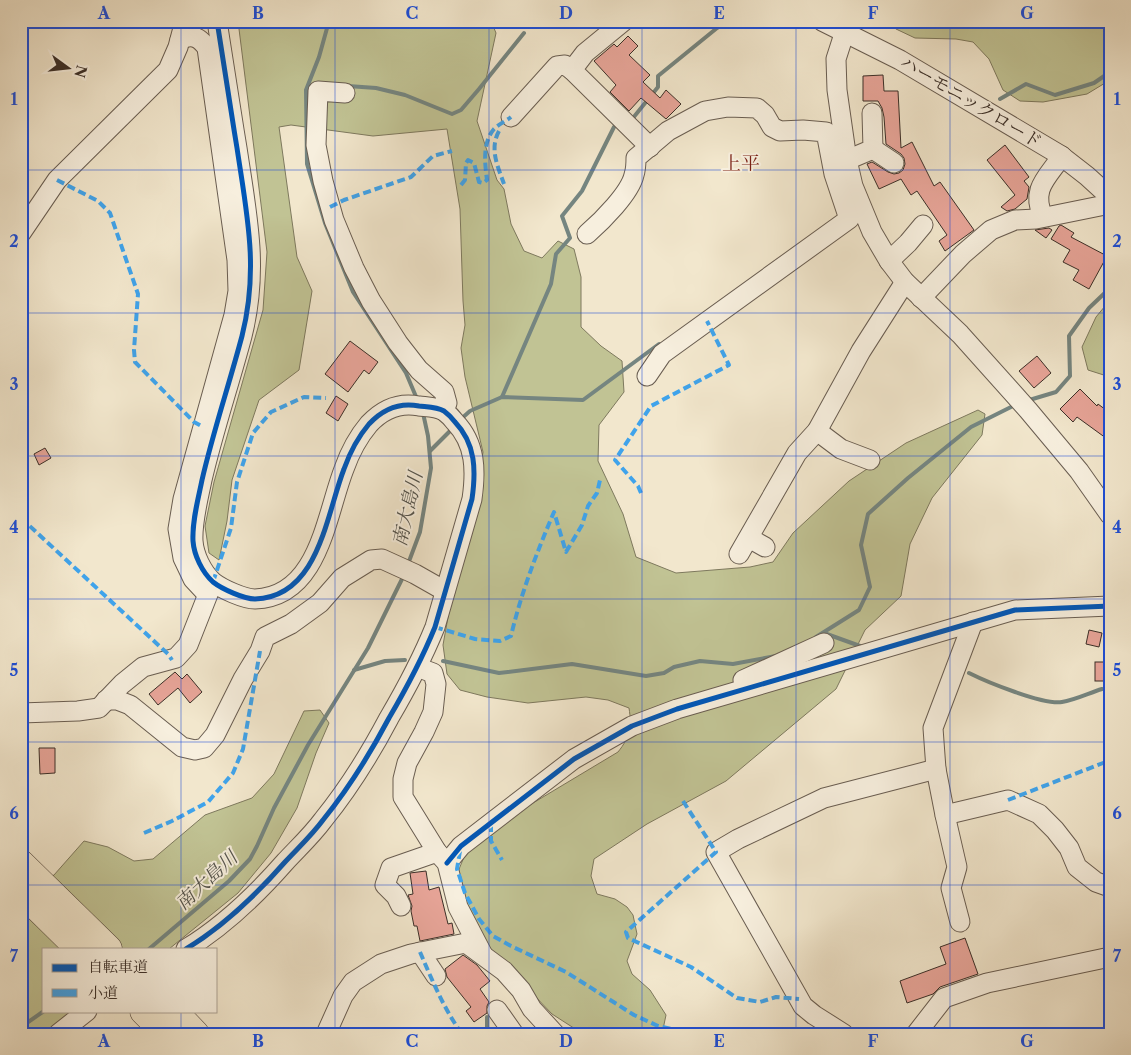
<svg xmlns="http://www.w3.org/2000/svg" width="1131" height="1055" viewBox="0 0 1131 1055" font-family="'Libre Caslon Text','Noto Serif JP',serif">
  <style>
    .green { fill: #c1c394; stroke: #7e795e }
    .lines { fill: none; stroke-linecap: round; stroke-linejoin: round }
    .stream { stroke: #758580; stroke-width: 4 }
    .building { fill: #e8a599; stroke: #3b2f28 }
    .minor-casing { stroke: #695d51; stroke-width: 21 }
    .highway-casing { stroke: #3b2f28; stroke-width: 29 }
    .minor { stroke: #f7efde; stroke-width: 19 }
    .highway { stroke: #f2e7cd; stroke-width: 28 }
    .quiet { stroke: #3fa3eb; stroke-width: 4; stroke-dasharray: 8 4; stroke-linecap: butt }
    .cycleway-casing { stroke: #f7efde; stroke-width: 8 }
    .cycleway { stroke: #0057b8; stroke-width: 5 }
    .grid { fill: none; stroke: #1d4ed8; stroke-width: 1; stroke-opacity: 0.55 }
    .labels { text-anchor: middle; stroke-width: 4; stroke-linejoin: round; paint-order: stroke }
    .street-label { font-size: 18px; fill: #3b2f28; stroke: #f7efde }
    .neighbourhood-label { font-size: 19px; fill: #7a1f14; stroke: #f7efde }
    .water-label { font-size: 19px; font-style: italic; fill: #53534c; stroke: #f7efde }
    .neatline { fill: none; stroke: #1d4ed8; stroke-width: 2 }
    .grid-label { font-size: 16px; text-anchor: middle; font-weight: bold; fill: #1d4ed8 }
  </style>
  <rect width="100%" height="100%" fill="#f2e7cd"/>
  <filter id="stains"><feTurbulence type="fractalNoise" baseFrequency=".004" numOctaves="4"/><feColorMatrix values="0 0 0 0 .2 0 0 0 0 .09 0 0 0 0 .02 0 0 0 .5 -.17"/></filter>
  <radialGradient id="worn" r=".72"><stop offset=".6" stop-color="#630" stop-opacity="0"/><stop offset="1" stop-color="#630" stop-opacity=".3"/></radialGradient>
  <g class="green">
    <path d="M238 21H491L496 33 477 121 497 180 504 189 511 224 524 251 542 258 558 241 574 249 581 277V327L601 346 622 361 624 392 599 425 598 461 623 514 636 557 676 573 750 567 773 562 793 533 849 481 906 443 978 410 985 414 982 435 932 498 910 544 901 596 865 630 836 689 726 781 647 824 594 859 591 876 597 894 615 899 627 907 633 915 637 934 627 961 632 974 650 990 666 1015 662 1034H583L552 1014 488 947 468 914 455 879 464 857 477 843 523 809 618 752C630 737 632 727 629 708L608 700 586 697 528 703 487 697 460 690 447 674 443 645 452 595 471 532 483 452 465 377 461 348 465 325 463 301 460 209 447 129 373 136 291 125 279 127 297 257 312 291 299 370 259 400 232 480 227 521 219 560 209 553 205 526 214 482 263 310 267 252Z"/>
    <polygon points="887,21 1110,21 1110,80 1087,94 1043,102 1020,101 1003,90 989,59 973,42 956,39 915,38 896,29"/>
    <polygon points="1110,300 1110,377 1088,370 1082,347 1096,317"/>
    <polygon points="320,710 329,723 316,753 297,808 271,853 238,893 169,949 44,949 44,1011 91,1011 63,1034 21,1034 21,896 54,875 84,841 108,847 134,861 153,859 205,815 252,798 274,774 304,711"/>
  </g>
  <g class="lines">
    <g class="stream">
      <polyline points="329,21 319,57 306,90 307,164 325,223 353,292 406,373 417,399"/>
      <polyline points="740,21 768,22"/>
      <polyline points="348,86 376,88 405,95 452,114 461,110 479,89 524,33"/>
      <polyline points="1000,99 1026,84 1055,95 1094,83 1110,72"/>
      <polyline points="633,118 658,87 658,76 717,28 730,21"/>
      <polyline points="502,397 551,284 556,254 570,238 562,216 582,191 614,127"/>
      <polyline points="1026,401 1056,392 1070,376 1069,336 1089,308 1110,288"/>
      <polyline points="461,419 470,411 502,397 583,400 659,344"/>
      <polyline points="430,451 453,428"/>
      <polyline points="408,564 420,532 431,468 428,436 423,413"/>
      <polyline points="824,633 860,646"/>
      <polyline points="816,637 859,610 870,587 861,545 868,514 908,478 971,427 1015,405"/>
      <polyline points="443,661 499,673 572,664 646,676 664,673 674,667 700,661 733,664 776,656"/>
      <polyline points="354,670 385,661 405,660"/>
      <path d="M969 673C987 682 1043 705 1062 702 1075 700 1089 693 1102 689"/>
      <polyline points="149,949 229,881 250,859 257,846 274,808 308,745 368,648 404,575"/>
      <polyline points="21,1027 44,1011"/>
      <polyline points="487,1034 487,1017"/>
    </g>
  </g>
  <g class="building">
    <polygon points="628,36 638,46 629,55 650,75 643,82 660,98 666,90 681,104 666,119 641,98 629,111 610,92 616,85 594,61 614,44 617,47"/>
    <polygon points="883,75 884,91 898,91 901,148 912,142 934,186 940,182 974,230 945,251 939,241 947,235 917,191 911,195 901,179 879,189 867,164 872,162 888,172 894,174 899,173 903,170 905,164 904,158 901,154 886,144 884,117 882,108 878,101 863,101 863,76"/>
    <polygon points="1005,145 1029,177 1024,181 1029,187 1027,199 1015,209 1007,211 1001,207 1015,195 987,160"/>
    <polygon points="1061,225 1074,233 1071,237 1107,256 1089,289 1073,280 1079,270 1063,262 1070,250 1051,239 1059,226"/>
    <polygon points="1049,228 1052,230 1046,238 1035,230"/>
    <polygon points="350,341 378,362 369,374 364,370 348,392 325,374"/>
    <polygon points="1037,356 1051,373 1034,388 1019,371"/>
    <polygon points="1080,389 1097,406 1098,404 1110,413 1110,441 1077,417 1073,422 1060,409"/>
    <polygon points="336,396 348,404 338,421 326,413"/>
    <polygon points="45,448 51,458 39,465 34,454"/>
    <polygon points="1089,630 1102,633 1099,647 1086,644"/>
    <rect x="1095" y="662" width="15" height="19"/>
    <polygon points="175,672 182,679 187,674 202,692 190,703 178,688 158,705 149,694"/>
    <polygon points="39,748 55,748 55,773 40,774"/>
    <polygon points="426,871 429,890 439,887 448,924 452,923 454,934 420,941 417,926 414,926 411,911 412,906 408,895 413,894 410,873"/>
    <polygon points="965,938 978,974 940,987 933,994 907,1003 900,981 946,964 940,947"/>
    <polygon points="463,955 477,965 490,981 480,989 489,1002 487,1006 487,1013 474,1022 466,1011 471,1007 447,977 445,969"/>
  </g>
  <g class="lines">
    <defs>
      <g id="minor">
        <polyline points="624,21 585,53 572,70 650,147"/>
        <polyline points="822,21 900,60 1060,155 1087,176 1110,197"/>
        <polyline points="854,21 845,31 836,59 837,90 847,160 853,186 872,232 889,261 905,282 960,334 1028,410 1079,471 1110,515"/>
        <path d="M180 40C192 33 200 38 207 48L237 260 238 291 234 315 183 499 178 529 183 558 193 579 207 594"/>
        <polyline points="345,93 318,91 316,145 323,181 334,220 354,268 371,301 398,343 419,370 444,392 447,403 444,411"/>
        <polyline points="511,117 557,66 565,65 572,70"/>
        <polyline points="873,149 894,163"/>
        <polyline points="847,160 873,149 872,113"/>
        <path d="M1043 217C1031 189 1046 179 1062 156"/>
        <polyline points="21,233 57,180 168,70 178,47 183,28 189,21"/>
        <path d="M587 234C602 221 630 193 634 175 636 169 636 164 636 158L668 131 705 111 728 107 757 108 765 115 772 127 780 131 803 130 826 132 834 174 849 219 662 354 647 376"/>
        <polyline points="889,261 908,243 923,225"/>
        <polyline points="921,298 963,254 991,230 1015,220 1036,219 1110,204"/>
        <polyline points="817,431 841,449 870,460"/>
        <polyline points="749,538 765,547"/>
        <polyline points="739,554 797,453 817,431 861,351 905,282"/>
        <polyline points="973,622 933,728 936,769 945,815 1008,800 1039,814 1055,830 1069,848 1077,867 1096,882 1110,887"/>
        <polyline points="417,667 433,673 436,684 433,712 424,732 407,763 403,779 403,797 437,852 447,863 458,907 483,955"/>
        <polyline points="743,680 824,643"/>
        <polyline points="106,700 117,700 130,705 182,747 195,750 204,748 215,735 243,679 260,651 265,637 291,624 320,603 342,578 371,560 382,559 415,574 445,591"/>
        <polyline points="21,713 78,711 99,708 122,684 143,667 176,658 188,645 212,584"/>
        <polyline points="945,815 957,867 951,888 960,922"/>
        <polyline points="447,863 461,846 574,759 632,726 677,709 1015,610 1110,606"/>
        <polyline points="401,906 396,896 385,885 391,868 437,852"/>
        <path d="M186 949C224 926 256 895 285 862 298 848 312 835 323 820 349 788 370 754 389 718 406 689 422 659 435 627L472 499C476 471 476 444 455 422 452 418 448 414 444 411 437 407 427 407 419 406 399 402 383 409 369 424 358 437 350 452 344 469 326 515 319 597 255 599 244 599 222 589 213 582 202 572 194 555 193 541 192 521 198 500 202 480 213 432 229 385 242 336 259 269 247 215 237 148 230 106 224 64 217 21"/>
        <polyline points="420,952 436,976"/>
        <polyline points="497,1010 514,1034"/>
        <polyline points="58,1034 87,1011"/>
        <polyline points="326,1034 343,996 353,982 381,964 411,954 466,943 504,971 521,990 532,1009 555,1034"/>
        <polyline points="844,1034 814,1015 803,1006 716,852 738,839 824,798 936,769"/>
        <polyline points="916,1034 944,998 987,983 1110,957"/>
      </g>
      <g id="highway">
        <polyline points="21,864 108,949"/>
        <polyline points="21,891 80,949"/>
        <polyline points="144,1011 167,1034"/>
        <polyline points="173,1011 195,1034"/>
      </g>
    </defs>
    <use href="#minor" class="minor-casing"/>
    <use href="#highway" class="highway-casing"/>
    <use href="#minor" class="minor"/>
    <use href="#highway" class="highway"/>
    <g class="quiet">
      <path d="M499 131C489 149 498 167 504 184"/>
      <polyline points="1110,150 1107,151 1104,157 1110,165"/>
      <polyline points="57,180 98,201 110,213 138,294 134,350 135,362 194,422 203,427"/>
      <path d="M461 185 465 180 466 163 468 160 474 163 479 182 483 183 487 180C485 164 482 143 494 129 499 124 506 121 511 117"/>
      <polyline points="330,207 344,200 411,177 433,156 452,151"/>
      <polyline points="21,462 28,459"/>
      <polyline points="641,493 638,486 615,460 651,406 729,365 707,321"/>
      <polyline points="21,518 168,654 172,660"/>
      <polyline points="213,582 231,528 237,482 253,433 271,412 304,397 326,398"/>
      <path d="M435 627 475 639 500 641 511 636C521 593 537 552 554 512L566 552 582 525 588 506 597 493 600 480"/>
      <polyline points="1008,800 1103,763 1110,762"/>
      <polyline points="683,801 716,852 626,932 628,938 691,967 737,998 760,1002 776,997 799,999"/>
      <polyline points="491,824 491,841 502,860"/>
      <polyline points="144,833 172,821 208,802 233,773 243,749 260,651"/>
      <polyline points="460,851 457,869 465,893 479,919 493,936 511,946 566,972 634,1015 658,1026 693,1034"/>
      <path d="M420 952C432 980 444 1009 462 1034"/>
    </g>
    <defs>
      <g id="cycleway">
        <polyline points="447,863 461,846 574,759 632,726 677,709 1015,610 1110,606"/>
        <path d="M186 949C224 926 256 895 285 862 298 848 312 835 323 820 349 788 370 754 389 718 406 689 422 659 435 627L472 499C476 471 476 444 455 422 452 418 448 414 444 411 437 407 427 407 419 406 399 402 383 409 369 424 358 437 350 452 344 469 326 515 319 597 255 599 244 599 222 589 213 582 202 572 194 555 193 541 192 521 198 500 202 480 213 432 229 385 242 336 259 269 247 215 237 148 230 106 224 64 217 21"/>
      </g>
    </defs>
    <use href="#cycleway" class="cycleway-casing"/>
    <use href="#cycleway" class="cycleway"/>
  </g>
  <path class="grid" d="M181 21V949M335 21V1034M489 21V1034M642 21V1034M796 21V1034M950 21V1034M21 170H1110M21 313H1110M21 456H1110M21 599H1110M21 742H1110M21 885H1110M181 1011V1034"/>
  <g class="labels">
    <g class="street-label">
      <text transform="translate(971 102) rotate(31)" y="6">ハーモニックロード</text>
    </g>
    <g class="neighbourhood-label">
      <text x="741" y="170">上平</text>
    </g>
    <g class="water-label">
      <text transform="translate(407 509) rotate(-77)" y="7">南大島川</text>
      <text transform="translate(206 880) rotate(-43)" y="7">南大島川</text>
    </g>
  </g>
  <rect width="1131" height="1055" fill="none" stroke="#f2e7cd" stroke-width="55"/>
  <rect x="42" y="948" width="175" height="65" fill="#f7efde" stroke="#aca295"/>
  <rect x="52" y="964" width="25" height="8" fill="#0057b8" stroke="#aca295"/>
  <text x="88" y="972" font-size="15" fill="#3b2f28">自転車道</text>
  <rect x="52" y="989" width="25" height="8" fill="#3fa3eb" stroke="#aca295"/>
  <text x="88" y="998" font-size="15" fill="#3b2f28">小道</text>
  <g transform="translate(68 68) rotate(105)" stroke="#f7efde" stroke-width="4" paint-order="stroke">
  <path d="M0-4L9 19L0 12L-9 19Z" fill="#3b2f28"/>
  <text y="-8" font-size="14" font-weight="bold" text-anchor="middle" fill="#3b2f28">N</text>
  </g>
  <rect x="28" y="28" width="1076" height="1000" class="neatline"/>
  <g class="grid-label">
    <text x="104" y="19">A</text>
    <text x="258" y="19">B</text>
    <text x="412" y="19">C</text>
    <text x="566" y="19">D</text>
    <text x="719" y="19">E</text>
    <text x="873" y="19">F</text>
    <text x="1027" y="19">G</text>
    <text x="14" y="105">1</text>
    <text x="1117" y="105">1</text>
    <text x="14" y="247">2</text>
    <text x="1117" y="247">2</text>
    <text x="14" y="390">3</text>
    <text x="1117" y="390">3</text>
    <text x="14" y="533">4</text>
    <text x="1117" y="533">4</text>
    <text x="14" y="676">5</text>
    <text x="1117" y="676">5</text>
    <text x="14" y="819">6</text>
    <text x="1117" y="819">6</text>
    <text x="14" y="962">7</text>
    <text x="1117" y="962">7</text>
    <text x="104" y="1047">A</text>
    <text x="258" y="1047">B</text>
    <text x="412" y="1047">C</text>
    <text x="566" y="1047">D</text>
    <text x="719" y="1047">E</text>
    <text x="873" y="1047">F</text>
    <text x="1027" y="1047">G</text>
  </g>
  <rect width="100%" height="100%" filter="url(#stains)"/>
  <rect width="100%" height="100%" fill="url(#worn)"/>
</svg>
